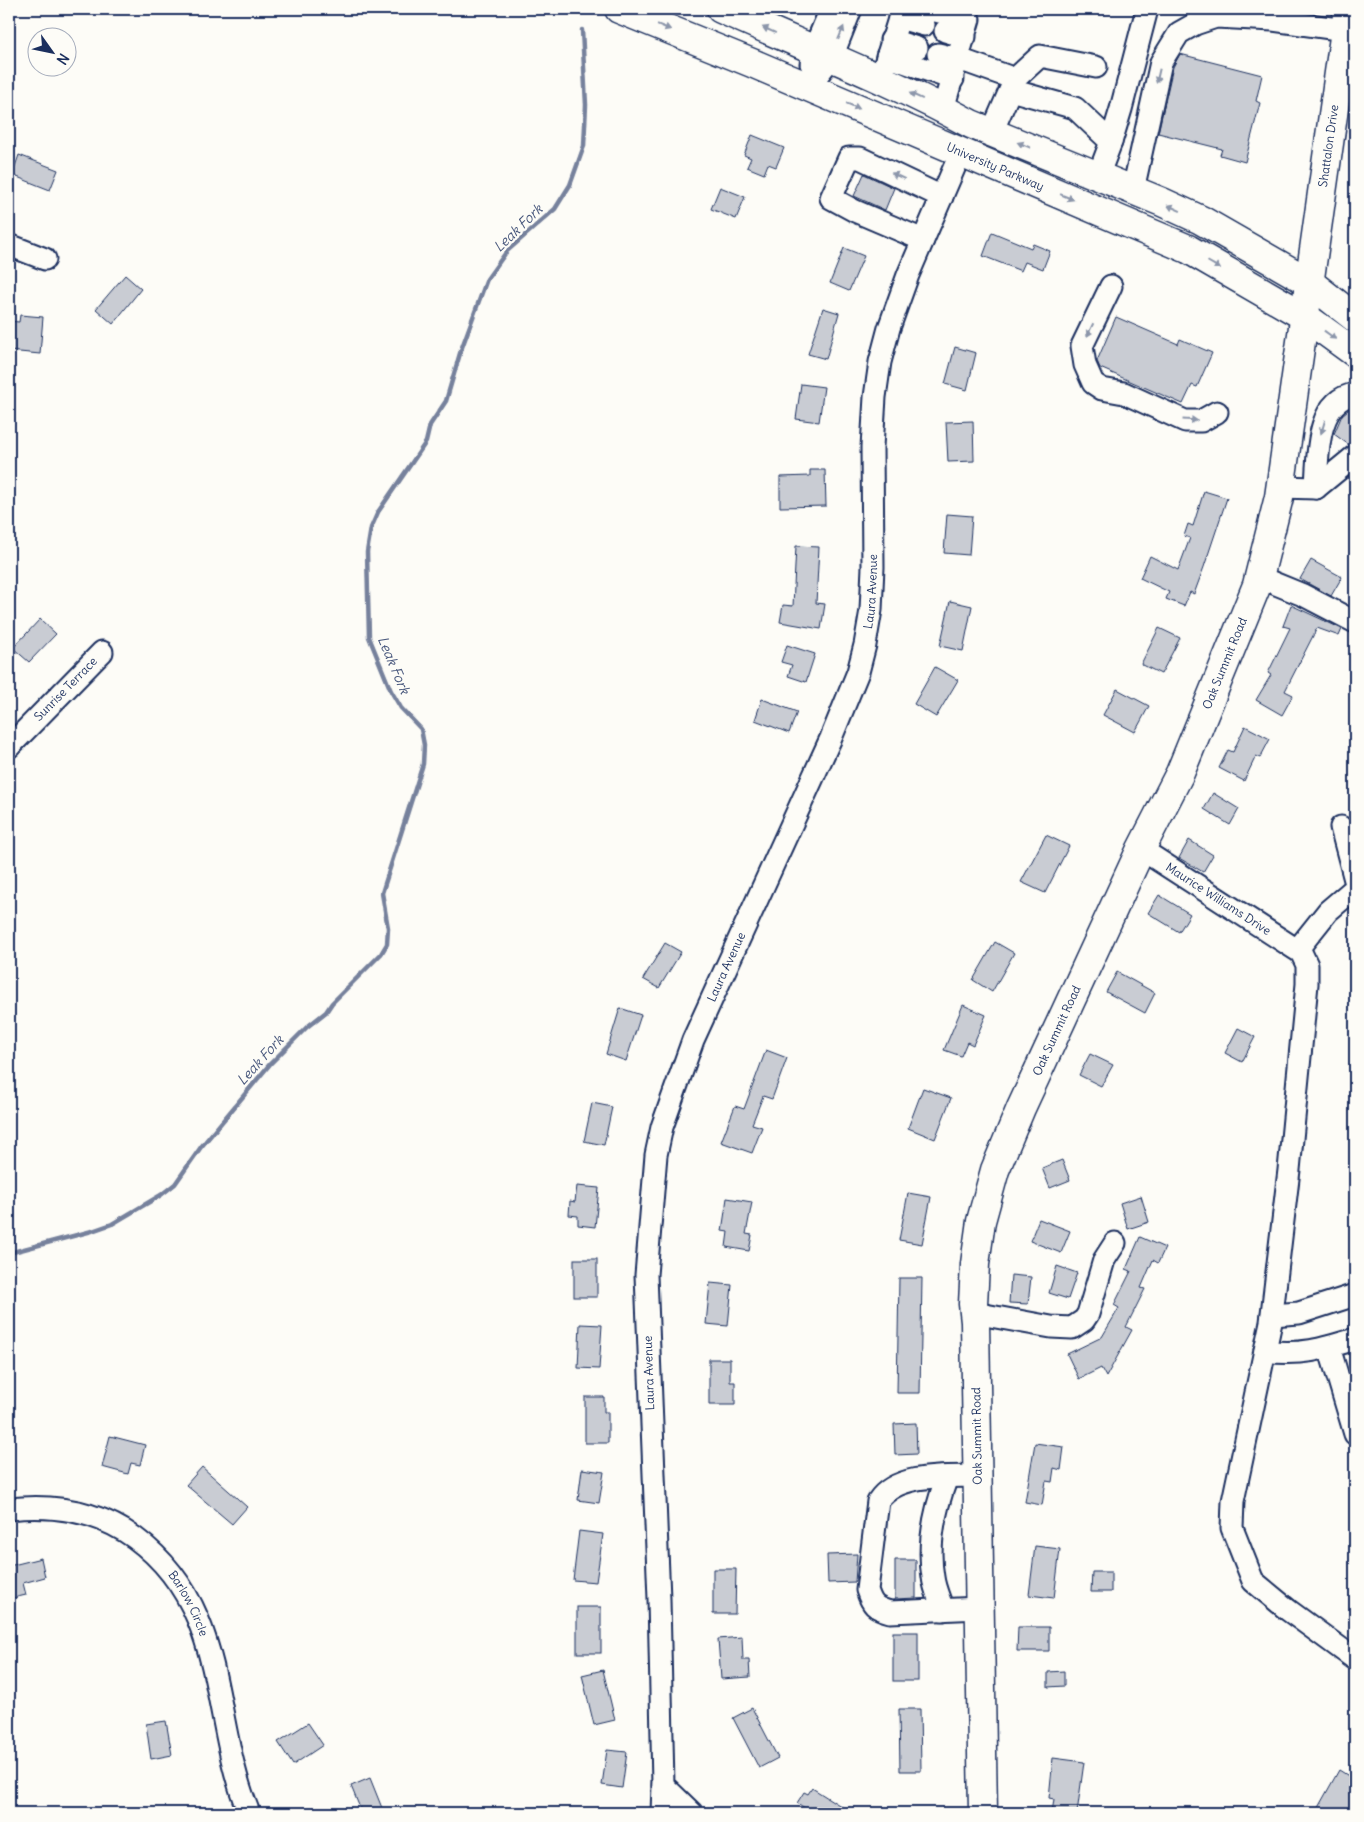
<svg xmlns="http://www.w3.org/2000/svg" width="1364" height="1822" viewBox="0 0 1364 1822" font-family="Delius,sans-serif">
  <style>
    .lines { fill: none; stroke-linecap: round; stroke-linejoin: round }
    .stream { stroke: #76819c; stroke-width: 4.5 }
    .building { fill: #c9ccd3; stroke: #1b2f5e }
    .minor-casing { stroke: #1b2f5e; stroke-width: 25 }
    .major-casing { stroke: #1b2f5e; stroke-width: 31 }
    .minor { stroke: #fdfcf7; stroke-width: 21 }
    .major { stroke: #fdfcf7; stroke-width: 28 }
    .oneway { fill: #8c96aa }
    .labels { text-anchor: middle; stroke-width: 4.5; stroke-linejoin: round; paint-order: stroke }
    .street-label { font-size: 12px; fill: #1b2f5e; stroke: #fdfcf7 }
    .water-label { font-size: 14px; font-style: italic; fill: #49587d; stroke: #fdfcf7 }
  </style>
  <rect width="100%" height="100%" fill="#fdfcf7"/>
  <filter id="ink" filterUnits="userSpaceOnUse"><feTurbulence type="fractalNoise" baseFrequency=".02" numOctaves="2"/><feDisplacementMap in="SourceGraphic" scale="10" xChannelSelector="R" yChannelSelector="G"/><feConvolveMatrix kernelMatrix="1 2 1 2 8 2 1 2 1" color-interpolation-filters="sRGB"/></filter>
  <g filter="url(#ink)">
    <g class="lines">
      <polyline class="stream" points="9,1253 92,1231 112,1224 161,1195 175,1184 201,1147 270,1064 307,1027 326,1012 332,1003 381,954 387,944 388,928 382,893 423,764 424,745 421,729 401,708 391,691 369,637 367,552 371,528 378,512 426,442 430,425 446,401 461,350 487,279 507,251 555,209 570,185 584,146 586,105 582,30"/>
    </g>
    <g class="building">
      <polygon points="1180,54 1262,75 1256,101 1260,103 1245,162 1220,155 1222,149 1158,133 1173,67"/>
      <polygon points="752,135 784,148 776,167 768,164 764,174 747,167 751,158 744,155"/>
      <polygon points="19,155 58,170 50,190 12,175"/>
      <polygon points="864,174 894,188 885,210 854,196"/>
      <polygon points="720,187 745,197 736,219 711,209"/>
      <polygon points="992,232 1031,248 1033,244 1050,251 1043,269 1025,262 1021,271 983,256"/>
      <polygon points="844,248 864,256 849,291 830,283"/>
      <polygon points="125,275 141,289 113,324 96,309"/>
      <polygon points="823,308 839,313 826,359 808,354"/>
      <polygon points="20,315 43,317 40,354 9,351 9,321 19,322"/>
      <polygon points="1116,317 1178,344 1180,339 1212,353 1197,387 1192,385 1183,404 1100,368 1097,361"/>
      <polygon points="955,347 976,353 967,390 945,384"/>
      <polygon points="801,384 824,387 819,422 796,419"/>
      <polygon points="1354,408 1355,444 1349,445 1334,434 1342,415 1348,410"/>
      <polygon points="973,421 974,461 948,462 946,422"/>
      <polygon points="810,470 825,470 826,506 780,507 780,477 810,476"/>
      <polygon points="1204,491 1227,498 1204,567 1194,594 1190,592 1184,606 1166,599 1169,592 1140,578 1150,556 1178,570 1190,538 1184,536 1188,524 1193,526"/>
      <polygon points="947,514 972,516 969,555 944,553"/>
      <polygon points="796,546 819,547 816,603 825,604 821,629 780,622 783,605 793,606"/>
      <polygon points="1311,560 1342,577 1331,596 1300,579"/>
      <polygon points="950,601 972,606 963,651 940,646"/>
      <polygon points="1291,605 1342,629 1339,636 1317,628 1285,691 1293,695 1282,715 1256,700 1271,675 1268,673 1290,628 1283,626"/>
      <polygon points="40,619 56,634 29,662 13,648"/>
      <polygon points="1159,628 1180,638 1161,674 1141,664"/>
      <polygon points="787,645 815,654 806,682 788,676 792,665 781,662"/>
      <polygon points="935,667 958,680 936,717 914,704"/>
      <polygon points="1117,689 1149,706 1135,732 1103,715"/>
      <polygon points="762,699 797,712 789,733 755,720"/>
      <polygon points="1245,726 1270,739 1260,758 1256,756 1244,781 1219,768 1228,750 1233,752"/>
      <polygon points="1213,793 1239,809 1230,825 1204,809"/>
      <polygon points="1046,835 1069,846 1045,893 1021,882"/>
      <polygon points="1189,840 1213,855 1203,872 1179,858"/>
      <polygon points="1159,895 1190,914 1179,932 1148,913"/>
      <polygon points="995,942 1014,953 992,992 973,980"/>
      <polygon points="665,943 681,952 659,988 643,979"/>
      <polygon points="1117,972 1155,993 1145,1013 1106,992"/>
      <polygon points="963,1005 986,1015 973,1045 967,1042 961,1056 944,1050"/>
      <polygon points="620,1008 641,1015 626,1061 606,1054"/>
      <polygon points="1238,1028 1255,1037 1242,1062 1225,1053"/>
      <polygon points="766,1050 787,1058 772,1099 763,1096 752,1124 762,1127 752,1153 721,1142 735,1106 744,1109"/>
      <polygon points="1090,1054 1113,1065 1101,1086 1079,1075"/>
      <polygon points="923,1088 951,1098 935,1139 908,1128"/>
      <polygon points="592,1103 612,1107 604,1145 584,1141"/>
      <polygon points="1062,1160 1070,1180 1050,1188 1042,1168"/>
      <polygon points="577,1186 599,1188 595,1227 578,1225 578,1216 569,1215 570,1201 575,1202"/>
      <polygon points="908,1193 931,1197 922,1244 899,1240"/>
      <polygon points="1141,1196 1149,1222 1128,1229 1120,1203"/>
      <polygon points="727,1198 752,1202 746,1234 752,1235 749,1251 726,1247 728,1232 722,1231"/>
      <polygon points="1039,1219 1070,1231 1061,1253 1030,1241"/>
      <polygon points="1140,1237 1165,1248 1158,1263 1153,1260 1141,1288 1145,1289 1126,1327 1132,1330 1106,1377 1101,1368 1079,1379 1067,1354 1102,1337 1119,1308 1114,1305 1131,1271 1126,1269"/>
      <rect x="574" y="1259" width="23" height="38"/>
      <polygon points="1057,1266 1077,1273 1068,1299 1049,1293"/>
      <polygon points="1011,1275 1031,1277 1028,1304 1009,1303"/>
      <polygon points="899,1278 922,1278 920,1393 897,1393"/>
      <polygon points="710,1283 732,1285 728,1326 706,1324"/>
      <polygon points="580,1324 602,1325 599,1369 578,1368"/>
      <polygon points="709,1359 730,1359 730,1382 735,1382 735,1405 709,1405"/>
      <polygon points="585,1397 604,1397 604,1412 608,1412 608,1443 585,1443"/>
      <polygon points="916,1423 917,1454 895,1455 894,1424"/>
      <polygon points="110,1436 145,1445 140,1465 131,1463 128,1474 102,1467"/>
      <polygon points="1035,1443 1064,1447 1061,1470 1054,1468 1052,1482 1046,1481 1042,1505 1025,1502"/>
      <polygon points="202,1467 247,1507 232,1524 186,1485"/>
      <polygon points="582,1469 604,1472 599,1503 578,1500"/>
      <polygon points="579,1531 603,1534 596,1582 573,1580"/>
      <polygon points="1035,1546 1060,1549 1054,1598 1029,1595"/>
      <polygon points="857,1554 855,1582 828,1583 827,1555"/>
      <polygon points="41,1558 45,1577 23,1583 26,1595 9,1599 9,1566"/>
      <polygon points="895,1560 916,1560 916,1598 895,1599"/>
      <polygon points="713,1569 736,1569 735,1614 713,1614"/>
      <polygon points="1092,1572 1111,1572 1111,1592 1091,1592"/>
      <rect x="577" y="1607" width="24" height="46"/>
      <polygon points="1018,1627 1049,1627 1049,1651 1017,1651"/>
      <rect x="893" y="1632" width="25" height="49"/>
      <polygon points="742,1637 743,1660 749,1660 750,1677 721,1679 718,1639"/>
      <polygon points="603,1670 615,1720 594,1725 582,1675"/>
      <polygon points="1064,1671 1064,1686 1048,1687 1048,1672"/>
      <polygon points="752,1708 778,1758 759,1768 733,1718"/>
      <polygon points="899,1709 920,1709 921,1771 900,1771"/>
      <polygon points="166,1721 172,1755 151,1759 146,1724"/>
      <polygon points="308,1723 323,1745 293,1765 278,1742"/>
      <polygon points="607,1750 627,1752 622,1788 602,1785"/>
      <polygon points="1053,1758 1084,1762 1077,1813 1052,1813 1054,1799 1049,1798"/>
      <polygon points="1339,1770 1355,1780 1355,1813 1315,1813"/>
      <polygon points="370,1778 384,1813 362,1813 351,1786"/>
      <polygon points="812,1788 852,1813 813,1813 797,1803 804,1792 808,1794"/>
    </g>
    <g class="lines">
      <defs>
        <g id="minor">
          <polyline points="927,9 969,19 943,109"/>
          <polyline points="899,18 924,25"/>
          <polyline points="945,31 965,37"/>
          <polyline points="891,40 917,48"/>
          <polyline points="938,54 959,59 1015,79"/>
          <polyline points="887,56 953,79"/>
          <polyline points="811,64 814,49 831,9"/>
          <polyline points="880,80 902,9"/>
          <polyline points="808,87 832,57 851,9"/>
          <polyline points="1011,90 1075,108 1111,142 1098,176"/>
          <polyline points="992,132 1015,79 1040,56 1096,67"/>
          <polyline points="1111,142 1121,109 1147,9"/>
          <polyline points="1133,190 1161,62 1179,33 1195,24 1216,17 1273,20 1345,30"/>
          <polyline points="923,240 855,211 831,198 849,158 860,158 942,197"/>
          <polyline points="9,245 45,259"/>
          <polyline points="1111,286 1082,346 1085,365 1093,383 1102,389 1124,393 1185,421 1201,421 1217,412"/>
          <polyline points="1280,487 1316,488 1355,456"/>
          <path d="M1316 488C1318 458 1315 400 1355 394"/>
          <polyline points="1259,577 1303,595 1355,622"/>
          <path id="s1" d="M9 747 102 652"/>
          <polyline points="1341,827 1355,880"/>
          <path id="s2" d="M1141 849 1297 950 1328 911 1355 888"/>
          <polyline points="1299,948 1307,965 1307,984 1289,1170 1271,1322 1233,1501 1232,1528 1253,1581 1288,1610 1355,1659"/>
          <polyline points="974,1313 1051,1327 1072,1328 1084,1320 1088,1314 1104,1260 1115,1243"/>
          <polyline points="1272,1315 1299,1313 1355,1295"/>
          <polyline points="1329,1347 1355,1434"/>
          <path d="M1265 1351C1300 1356 1323 1349 1355 1339"/>
          <path d="M978 1476C948 1477 897 1472 878 1501L867 1590C872 1605 875 1608 890 1612L980 1608"/>
          <path id="s3" d="M9 1509C54 1504 98 1511 135 1538 230 1608 209 1717 249 1813"/>
          <path d="M943 1610C940 1600 934 1588 933 1577 927 1543 935 1509 947 1477"/>
          <polyline points="663,1785 692,1813"/>
          <path id="s4" d="M662 1813 663 1785 659 1599 646 1275 656 1155 662 1127 693 1040 831 738 858 672 865 645 871 610 873 567 872 447 875 397 880 362 889 328 908 275 961 152"/>
        </g>
        <g id="major">
          <path id="s5" d="M619 9 752 63 1188 249 1304 316 1355 353"/>
          <path d="M721 9C805 47 891 80 971 124L1162 202 1201 220 1309 282 1355 318"/>
          <path id="s6" d="M983 1813 975 1322 973 1304 975 1264 981 1221 995 1170 1021 1108 1141 849 1180 773 1257 585 1279 497 1348 9"/>
        </g>
      </defs>
      <use href="#minor" class="minor-casing"/>
      <use href="#major" class="major-casing"/>
      <use href="#minor" class="minor"/>
      <use href="#major" class="major"/>
    </g>
    <defs><path id="oneway-solid" d="M-6-.8H1V-3.2L6.5 0L1 3.2V.8H-6Z" transform="scale(1.25)"/></defs>
    <g class="oneway">
      <use href="#oneway-solid" transform="translate(664 27) rotate(22)"/>
      <use href="#oneway-solid" transform="translate(769 30) rotate(-156)"/>
      <use href="#oneway-solid" transform="translate(841 33) rotate(-67)"/>
      <use href="#oneway-solid" transform="translate(1158 76) rotate(103)"/>
      <use href="#oneway-solid" transform="translate(916 96) rotate(-156)"/>
      <use href="#oneway-solid" transform="translate(853 106) rotate(23)"/>
      <use href="#oneway-solid" transform="translate(1024 145) rotate(-158)"/>
      <use href="#oneway-solid" transform="translate(898 176) rotate(-155)"/>
      <use href="#oneway-solid" transform="translate(1067 197) rotate(23)"/>
      <use href="#oneway-solid" transform="translate(1174 208) rotate(-156)"/>
      <use href="#oneway-solid" transform="translate(1214 265) rotate(30)"/>
      <use href="#oneway-solid" transform="translate(1090 330) rotate(116)"/>
      <use href="#oneway-solid" transform="translate(1330 335) rotate(36)"/>
      <use href="#oneway-solid" transform="translate(1190 420) rotate(4)"/>
      <use href="#oneway-solid" transform="translate(1323 427) rotate(107)"/>
    </g>
  </g>
  <g class="labels">
    <g class="street-label">
      <text dy="4" stroke="none"><textPath href="#s6" startOffset="1732">Shattalon Drive</textPath></text>
      <text dy="4" stroke="none"><textPath href="#s5" startOffset="408">University Parkway</textPath></text>
      <text dy="4" stroke="none"><textPath href="#s4" startOffset="1265">Laura Avenue</textPath></text>
      <text dy="4" stroke="none"><textPath href="#s6" startOffset="1202">Oak Summit Road</textPath></text>
      <text dy="4" stroke="none"><textPath href="#s1" startOffset="81">Sunrise Terrace</textPath></text>
      <text dy="4" stroke="none"><textPath href="#s2" startOffset="92">Maurice Williams Drive</textPath></text>
      <text dy="4" stroke="none"><textPath href="#s4" startOffset="860">Laura Avenue</textPath></text>
      <text dy="4" stroke="none"><textPath href="#s6" startOffset="798">Oak Summit Road</textPath></text>
      <text transform="translate(649 1373) rotate(-92)" y="4">Laura Avenue</text>
      <text transform="translate(977 1436) rotate(-91)" y="4">Oak Summit Road</text>
      <text dy="4" stroke="none"><textPath href="#s3" startOffset="218">Barlow Circle</textPath></text>
    </g>
    <g class="water-label">
      <text transform="translate(518 228) rotate(-44)" y="5">Leak Fork</text>
      <text transform="translate(394 665) rotate(67)" y="5">Leak Fork</text>
      <text transform="translate(260 1060) rotate(-48)" y="5">Leak Fork</text>
    </g>
  </g>
  <rect width="1364" height="1822" fill="none" stroke="#fdfcf7" stroke-width="30"/>
  <rect x="15" y="15" width="1334" height="1792" fill="none" stroke="#1b2f5e" stroke-width="2" filter="url(#ink)"/>
  <g transform="translate(52 52) rotate(123)"><circle r="24" fill="#fdfcf7" stroke="#a3aaba"/>
  <path d="M0-4L9 19L0 12L-9 19Z" fill="#1b2f5e"/>
  <text y="-8" font-size="14" font-weight="bold" text-anchor="middle" fill="#1b2f5e">N</text>
  </g>
</svg>
